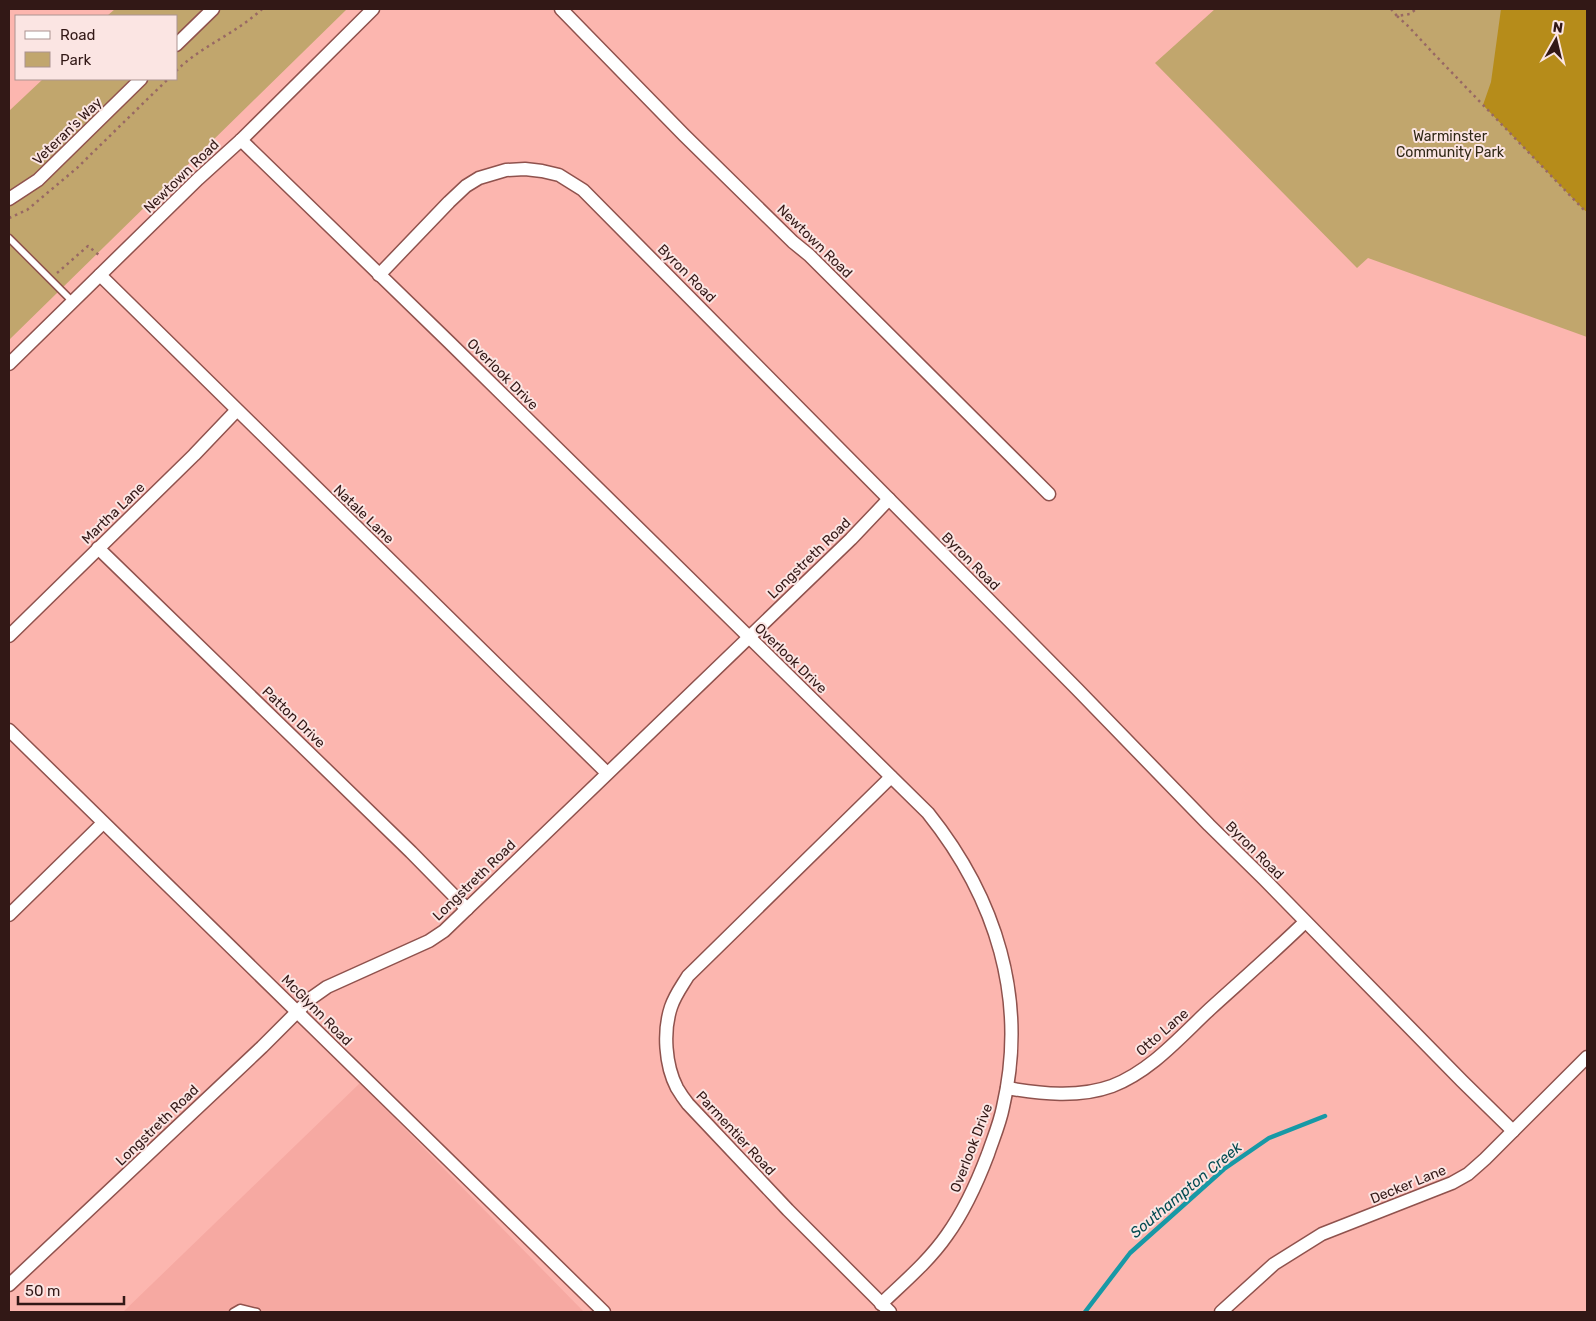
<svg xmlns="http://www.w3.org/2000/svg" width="1596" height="1321" viewBox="0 0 1596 1321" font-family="Rubik,sans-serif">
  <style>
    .built { fill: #f6a9a2 }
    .green { fill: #c1a66d }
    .forest { fill: #b68c1a }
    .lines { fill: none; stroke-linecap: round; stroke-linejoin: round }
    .stream { stroke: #1799a6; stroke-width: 4.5 }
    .lane-casing { stroke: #8f524d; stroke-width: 9 }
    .street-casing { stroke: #8f524d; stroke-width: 15 }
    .path { stroke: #986864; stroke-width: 2.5; stroke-dasharray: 2.5 4; stroke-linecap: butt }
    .lane { stroke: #fff; stroke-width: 6 }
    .street { stroke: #fff; stroke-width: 12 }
    .labels { text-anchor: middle; stroke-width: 4; stroke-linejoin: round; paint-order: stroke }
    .street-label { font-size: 14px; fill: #321816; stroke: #fbe5e3 }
    .park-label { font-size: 14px; fill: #302816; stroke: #fbe5e3 }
    .water-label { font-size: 15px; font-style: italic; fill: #054d53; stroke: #fbe5e3 }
  </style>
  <rect width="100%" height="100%" fill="#fcb6af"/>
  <polygon class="built" points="360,1083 584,1312 123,1312"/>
  <g class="green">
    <polygon points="115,9 347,9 9,340 9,111 43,79 176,79 176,16 107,16"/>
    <polygon points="1215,9 1587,9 1587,337 1368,258 1357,268 1155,63"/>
  </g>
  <polygon class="forest" points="1501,9 1587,9 1587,212 1583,209 1483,105 1491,82"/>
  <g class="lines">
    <polyline class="stream" points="1085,1312 1130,1253 1224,1169 1269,1138 1325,1116"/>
    <defs>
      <g id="lane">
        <polyline points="9,238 73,302"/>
        <polyline points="233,1312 240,1308 257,1312"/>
      </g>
      <g id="street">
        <polyline points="561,9 684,135 793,242 809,255 1049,494"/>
        <polyline points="176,45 213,9"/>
        <path d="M241 140 449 342 928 813C996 898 1028 999 1003 1107 1000 1123 993 1139 988 1154 977 1183 965 1210 947 1235 929 1261 904 1282 881 1304"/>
        <polyline points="9,199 38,180 141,79"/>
        <polyline points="100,275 607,773"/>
        <polyline points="379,275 449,202 466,186 479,178 506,170 525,169 542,171 559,175 583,190 1077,689 1209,825 1264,879 1462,1081 1513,1131"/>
        <polyline points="9,364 198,179 241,140 373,9"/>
        <polyline points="98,548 411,852 467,909"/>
        <polyline points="9,636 194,455 236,411"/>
        <polyline points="9,730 604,1312"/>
        <polyline points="9,915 103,823"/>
        <path d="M1007 1088C1041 1094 1079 1098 1112 1086 1151 1071 1180 1037 1210 1009 1242 980 1274 952 1305 922"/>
        <polyline points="9,1285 262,1047 310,999 327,987 429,941 444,931 851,539 889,499"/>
        <path d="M890 1312 788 1210 688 1104C684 1099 680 1093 677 1088 665 1065 663 1031 671 1007 675 995 682 986 688 976L891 777"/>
        <polyline points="1221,1312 1274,1264 1322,1234 1452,1183 1468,1174 1485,1159 1587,1057"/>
      </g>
    </defs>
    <use href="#lane" class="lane-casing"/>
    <use href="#street" class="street-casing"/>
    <g class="path">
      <polyline points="1391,9 1397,16 1410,14 1416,9"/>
      <polyline points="1397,16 1408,26 1434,54 1583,209 1587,212"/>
      <path d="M176 71C201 46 237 33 262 9"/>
      <polyline points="9,218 27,210 77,168 168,79"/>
      <polyline points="57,273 88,246 100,256"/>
    </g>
    <use href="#lane" class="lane"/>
    <use href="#street" class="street"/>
  </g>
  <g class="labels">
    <g class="street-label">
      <text transform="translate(67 131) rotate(-44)" y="5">Veteran's Way</text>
      <text transform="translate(181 176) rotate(-44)" y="5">Newtown Road</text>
      <text transform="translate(815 241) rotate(44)" y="5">Newtown Road</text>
      <text transform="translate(687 273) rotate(45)" y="5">Byron Road</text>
      <text transform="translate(503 374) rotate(45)" y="5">Overlook Drive</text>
      <text transform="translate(113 513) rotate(-44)" y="5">Martha Lane</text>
      <text transform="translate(364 514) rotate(44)" y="5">Natale Lane</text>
      <text transform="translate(809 558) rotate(-44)" y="5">Longstreth Road</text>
      <text transform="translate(971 561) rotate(45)" y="5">Byron Road</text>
      <text transform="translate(791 658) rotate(44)" y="5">Overlook Drive</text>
      <text transform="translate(294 717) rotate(44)" y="5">Patton Drive</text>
      <text transform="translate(1255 850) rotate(45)" y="5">Byron Road</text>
      <text transform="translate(474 880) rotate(-44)" y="5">Longstreth Road</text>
      <text transform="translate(317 1010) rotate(45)" y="5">McGlynn Road</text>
      <text transform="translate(1162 1032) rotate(-41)" y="5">Otto Lane</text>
      <text transform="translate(157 1125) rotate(-44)" y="5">Longstreth Road</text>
      <text transform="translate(736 1133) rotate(47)" y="5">Parmentier Road</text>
      <text transform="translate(971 1148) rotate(-69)" y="5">Overlook Drive</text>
      <text transform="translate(1408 1184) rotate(-22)" y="5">Decker Lane</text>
    </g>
    <g class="park-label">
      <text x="1450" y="141">Warminster<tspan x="1450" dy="16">Community Park</tspan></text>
    </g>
    <g class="water-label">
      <text transform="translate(1186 1190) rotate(-40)" y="5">Southampton Creek</text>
    </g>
  </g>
  <rect width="1596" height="1321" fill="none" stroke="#321816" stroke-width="20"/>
  <rect x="15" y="15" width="162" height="65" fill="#fbe5e3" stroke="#ab9391"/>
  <rect x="25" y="31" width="25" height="8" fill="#ffffff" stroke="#ab9391"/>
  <text x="60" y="40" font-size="15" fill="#321816">Road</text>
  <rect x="25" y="52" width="25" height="15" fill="#c1a66d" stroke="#ab9391"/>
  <text x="60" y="65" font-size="15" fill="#321816">Park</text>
  <g transform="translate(1556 40) rotate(8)" stroke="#fbe5e3" stroke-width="4" paint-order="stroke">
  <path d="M0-4L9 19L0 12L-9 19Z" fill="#321816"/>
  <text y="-8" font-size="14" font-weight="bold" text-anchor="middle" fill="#321816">N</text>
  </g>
  <path d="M18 1296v8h106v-8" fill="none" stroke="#321816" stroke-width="2.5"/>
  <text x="25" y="1296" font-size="15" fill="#321816" stroke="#fbe5e3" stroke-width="4" paint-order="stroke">50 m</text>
</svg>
